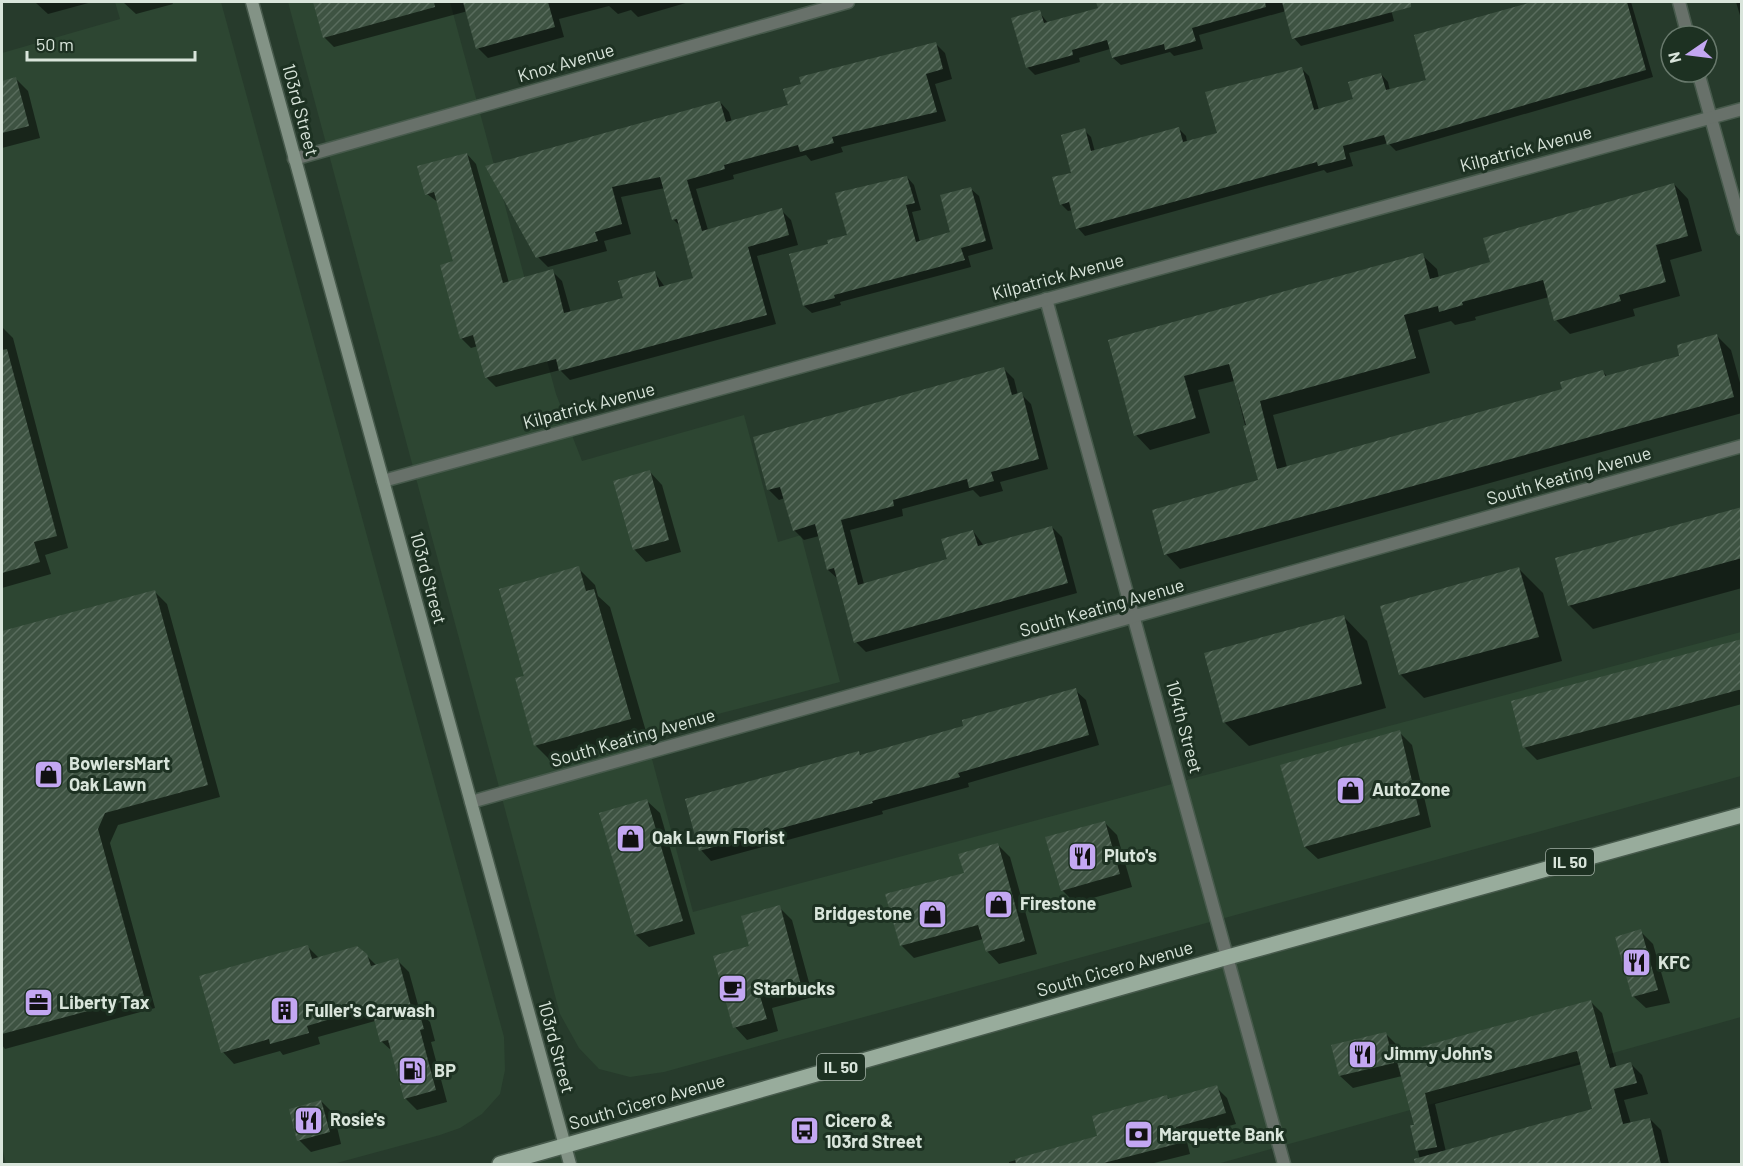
<svg xmlns="http://www.w3.org/2000/svg" width="1743" height="1166" viewBox="0 0 1743 1166" font-family="Barlow,sans-serif">
  <style>
    .built { fill: #2d4632 }
    .shadow { fill: #0007; fill-rule: evenodd }
    .building { fill: url(#building-hatch) }
    .lines { fill: none; stroke-linecap: round; stroke-linejoin: round }
    .minor-casing { stroke: #475a4c; stroke-width: 15 }
    .secondary-casing { stroke: #475a4c; stroke-width: 15 }
    .primary-casing { stroke: #475a4c; stroke-width: 18 }
    .minor { stroke: #68716a; stroke-width: 12 }
    .secondary { stroke: #839386; stroke-width: 12 }
    .primary { stroke: #98ac9c; stroke-width: 15 }
    .labels { text-anchor: middle; stroke-width: 6; stroke-linejoin: round; paint-order: stroke }
    .shield { fill: #1d3122; stroke: #a1afa4; stroke-width: 1.5 }
    .shield-label { font-size: 16px; font-weight: bold; fill: #d9e5db }
    .street-label { font-size: 18px; fill: #d9e5db; stroke: #1d3122 }
    .poi-label { font-size: 18px; font-weight: bold; fill: #d9e5db; stroke: #1d3122; text-anchor: start }
  </style>
  <defs>
    <pattern id="building-hatch" width="6" height="6" patternUnits="userSpaceOnUse" patternTransform="scale(1.5)"><rect width="6" height="6" fill="#3e5342"/><path d="M-1 1l2-2M0 6l6-6M5 7l2-2" fill="none" stroke="#596c5d"/></pattern>
  </defs>
  <rect width="100%" height="100%" fill="#273b2c"/>
  <g class="built">
    <polygon points="115,2 221,2 504,1037 505,1070 500,1094 482,1114 460,1128 440,1135 333,1164 6,1164 2,1147 2,53 120,19"/>
    <polygon points="288,2 450,2 556,394 582,461 744,415 778,542 801,535 840,682 645,733 693,912 1741,632 1741,776 664,1072 630,1077 599,1069 579,1048 560,1014"/>
    <polygon points="1741,815 1741,1017 1307,1139 1217,1164 500,1164"/>
  </g>
  <g class="shadow">
    <polygon points="35,2 92,2 48,14"/>
    <polygon points="123,2 172,2 173,4 136,14"/>
    <polygon points="314,2 689,2 638,17 631,10 618,14 609,6 559,19 564,37 488,58 478,48 468,11 334,47 324,37"/>
    <polygon points="1097,2 1389,2 1394,21 1301,46 1294,38 1286,11 1199,35 1203,49 1174,56 1170,52 1121,65 1113,58 1110,49 1079,58 1080,62 1035,75 1027,67 1039,12 1048,23 1099,9"/>
    <polygon points="1537,2 1631,2 1653,77 1396,151 1388,143 1349,153 1353,166 1327,173 1324,170 1085,236 1078,228 1073,210 1068,211 1061,204 1084,130 1091,137 1095,152 1178,128 1186,136 1187,142 1218,134 1302,69 1309,76 1319,110 1355,100 1381,74 1388,82 1390,91 1427,81 1415,36"/>
    <polygon points="1736,2 1742,2 1742,22"/>
    <polygon points="935,43 945,53 952,79 935,84 946,121 841,147 843,152 811,161 806,155 733,175 734,179 696,189 708,230 781,210 791,220 798,245 757,256 776,324 570,380 560,370 496,387 486,377 478,346 471,348 461,338 455,262 439,203 427,194 467,154 476,164 509,283 552,271 562,281 571,313 625,299 654,272 665,287 695,280 681,227 673,219 665,188 621,197 631,234 604,241 607,251 548,267 538,257 488,167 720,102 729,112 732,122 789,107"/>
    <polygon points="15,78 28,91 40,138 2,148 2,82"/>
    <polygon points="907,177 914,185 921,210 912,212 920,242 952,233 971,189 979,196 993,249 968,256 971,267 840,302 841,305 812,313 804,306 791,255 830,245 849,236"/>
    <polygon points="1674,184 1688,199 1702,251 1670,260 1680,296 1633,309 1635,316 1570,334 1556,320 1549,297 1475,317 1476,320 1455,325 1451,321 1418,330 1430,373 1273,415 1287,467 1563,390 1603,372 1608,377 1681,357 1717,336 1731,350 1742,390 1742,413 1180,569 1166,554 1259,481 1234,381 1198,390 1210,433 1150,450 1136,435 1110,341 1422,255 1437,269 1439,278 1491,263"/>
    <polygon points="2,327 13,338 68,548 45,555 51,574 2,588"/>
    <polygon points="1004,369 1014,379 1018,395 1021,394 1031,404 1048,469 1000,482 1003,491 980,497 973,490 902,509 903,516 850,530 864,584 949,560 973,531 984,546 1052,527 1062,537 1077,593 866,652 856,642 838,579 828,570 819,536 804,540 794,530 785,498 779,500 769,490"/>
    <polygon points="650,472 662,485 681,552 646,562 634,549"/>
    <polygon points="1742,509 1742,588 1593,629 1569,605"/>
    <polygon points="578,568 595,585 598,596 610,607 647,735 552,762 536,746 517,679 526,677"/>
    <polygon points="1519,569 1543,593 1562,661 1424,698 1400,674"/>
    <polygon points="154,591 167,604 220,797 118,825 110,843 155,1008 5,1049 2,1045 2,633"/>
    <polygon points="1343,616 1367,641 1386,708 1249,746 1224,722"/>
    <polygon points="1742,640 1742,704 1537,760 1524,747"/>
    <polygon points="1075,690 1086,700 1099,745 968,783 969,787 882,811 883,814 711,861 701,850 858,752 862,756 965,728"/>
    <polygon points="1399,732 1412,745 1431,827 1318,859 1305,847"/>
    <polygon points="647,801 660,813 695,934 649,947 636,935 601,814"/>
    <polygon points="1104,822 1117,835 1132,887 1075,903 1062,890"/>
    <polygon points="998,845 1010,857 1037,954 999,964 987,951 983,939 914,958 901,945 966,874"/>
    <polygon points="779,907 792,920 813,997 772,1008 778,1031 747,1040 735,1027 751,947"/>
    <polygon points="1640,931 1653,944 1670,1003 1646,1008 1633,996"/>
    <polygon points="307,946 319,958 366,955 377,966 397,960 409,972 420,1012 430,1022 435,1041 431,1042 447,1102 417,1110 405,1098 393,1052 381,1041 375,1021 318,1037 320,1044 283,1055 280,1051 234,1064 223,1052"/>
    <path d="M1591 1002 1602 1013 1617 1068 1631 1064 1642 1075 1648 1094 1624 1100 1631 1124 1650 1119 1661 1130 1669 1164H1421L1412 1126H1416L1402 1076 1353 1088 1340 1076 1385 1033 1398 1046 1400 1054ZM1582 1064 1594 1110 1446 1152 1435 1104Z"/>
    <polygon points="1216,1087 1227,1098 1236,1124 1186,1138 1190,1154 1150,1164 1009,1164 1009,1162 1099,1137 1167,1097 1170,1100"/>
    <polygon points="321,1101 334,1114 341,1144 311,1152 299,1140"/>
  </g>
  <g class="building">
    <polygon points="313,2 434,2 435,7 323,38"/>
    <polygon points="463,2 548,2 555,27 476,49"/>
    <polygon points="1096,2 1265,2 1266,7 1192,28 1196,41 1165,50 1164,44 1112,58 1107,40 1072,50 1073,55 1026,68 1011,18 1040,10 1044,23 1098,8"/>
    <polygon points="1282,2 1411,2 1411,7 1292,39"/>
    <polygon points="1532,2 1627,2 1646,70 1387,145 1384,135 1343,146 1346,159 1318,166 1317,162 1076,229 1069,202 1060,205 1052,177 1071,173 1061,135 1085,128 1091,151 1179,127 1183,142 1217,133 1205,92 1302,67 1314,110 1353,99 1348,82 1381,73 1386,90 1426,80 1414,35"/>
    <polygon points="936,42 943,69 926,74 937,112 832,137 834,143 800,152 798,145 724,165 725,169 687,180 702,231 782,208 789,235 748,247 767,315 559,371 556,359 485,378 473,335 460,339 440,265 453,261 434,192 425,195 417,166 467,153 503,283 553,269 564,313 623,298 618,281 655,271 659,287 693,278 677,219 672,220 660,177 612,187 622,224 595,232 598,241 536,258 485,166 720,101 726,122 788,105 783,89 801,84 799,77"/>
    <polygon points="16,77 29,126 2,133 2,81"/>
    <polygon points="907,176 915,203 906,205 916,242 950,232 940,195 971,187 986,241 961,248 965,260 834,295 835,298 803,306 789,254 828,244 827,240 847,235 835,193"/>
    <polygon points="1674,183 1688,236 1656,245 1666,282 1619,295 1621,301 1554,321 1543,280 1462,302 1463,305 1439,312 1438,306 1404,315 1416,358 1260,401 1277,469 1562,389 1560,382 1603,370 1605,376 1679,356 1677,345 1717,334 1734,397 1164,555 1152,510 1258,480 1243,426 1246,425 1229,364 1184,376 1196,418 1134,436 1108,340 1423,253 1430,279 1490,262 1483,238"/>
    <polygon points="7,349 57,536 34,542 40,562 2,573 2,350"/>
    <polygon points="1004,367 1012,395 1022,392 1039,459 991,472 994,481 969,488 967,479 893,500 894,506 841,520 858,585 947,559 941,539 973,530 978,546 1052,526 1068,583 854,643 834,568 827,570 815,524 793,531 780,487 767,490 753,437"/>
    <polygon points="650,470 669,540 633,550 613,481"/>
    <polygon points="1742,507 1742,558 1568,606 1555,558"/>
    <polygon points="579,566 586,591 594,589 631,719 534,746 515,678 524,676 499,589"/>
    <polygon points="1519,567 1539,637 1399,675 1380,606"/>
    <polygon points="155,590 208,785 105,813 98,829 144,996 2,1034 2,631"/>
    <polygon points="1344,615 1362,684 1223,723 1204,653"/>
    <polygon points="1742,639 1742,689 1523,748 1511,701"/>
    <polygon points="1076,688 1089,735 958,773 960,777 872,801 873,803 699,851 685,799 859,751 860,755 963,726 962,720"/>
    <polygon points="1400,730 1420,815 1304,847 1280,765"/>
    <polygon points="647,799 683,921 635,935 599,813"/>
    <polygon points="1105,821 1120,874 1061,891 1045,837"/>
    <polygon points="998,843 1025,941 986,952 978,925 900,946 885,894 964,873 958,854"/>
    <polygon points="780,905 801,985 760,996 767,1019 733,1028 713,956 749,946 741,916"/>
    <polygon points="1641,929 1658,990 1632,997 1615,937"/>
    <polygon points="308,945 312,959 357,946 367,954 371,966 398,958 412,1010 418,1008 424,1029 420,1030 436,1090 404,1099 388,1040 380,1042 371,1007 307,1026 309,1033 270,1044 269,1039 221,1053 199,976"/>
    <polygon points="1591,1000 1610,1068 1631,1062 1637,1083 1614,1089 1623,1124 1650,1118 1661,1164 1415,1164 1414,1159 1592,1109 1577,1051 1425,1093 1437,1147 1416,1151 1410,1125 1414,1125 1395,1054"/>
    <polygon points="1386,1032 1394,1063 1339,1076 1331,1045"/>
    <polygon points="1217,1085 1226,1113 1176,1127 1180,1143 1100,1164 1016,1164 1015,1159 1097,1136 1092,1116 1167,1095 1168,1099"/>
    <polygon points="321,1100 330,1132 297,1141 289,1109"/>
  </g>
  <g class="lines">
    <defs>
      <g id="minor">
        <polyline points="1679,2 1688,36"/>
        <polyline points="1698,72 1742,229"/>
        <polyline points="294,159 848,2"/>
        <polyline points="1046,299 1284,1164"/>
        <polyline points="383,481 1742,109"/>
        <polyline points="471,802 1742,446"/>
      </g>
      <polyline id="secondary" points="252,2 570,1164"/>
      <polyline id="primary" points="500,1164 1228,957 1742,815"/>
    </defs>
    <use href="#minor" class="minor-casing"/>
    <use href="#secondary" class="secondary-casing"/>
    <use href="#primary" class="primary-casing"/>
    <use href="#minor" class="minor"/>
    <use href="#secondary" class="secondary"/>
    <use href="#primary" class="primary"/>
  </g>
  <defs>
    <symbol id="shop-square" viewBox="-11 -11 22 22"><rect x="-9" y="-9" width="18" height="18" rx="4" fill="#c3a7f2" stroke="#1d3122"/><path d="M-5-2.5h2.3a2.7 3.5 0 0 1 5.4 0H5L5.5 6h-11ZM-1.5-2.5h3a1.5 2.3 0 0 0-3 0Z" fill="#111"/></symbol>
    <symbol id="restaurant-square" viewBox="-11 -11 22 22"><rect x="-9" y="-9" width="18" height="18" rx="4" fill="#c3a7f2" stroke="#1d3122"/><path d="M-5-6h1v4h1v-4h1v4h1v-4h1v5L-1.5 .5V6h-2V.5L-5-1ZM5-6V6H3V1.5H1.5Q1.5-4 5-6Z" fill="#111"/></symbol>
    <symbol id="cafe-square" viewBox="-11 -11 22 22"><rect x="-9" y="-9" width="18" height="18" rx="4" fill="#c3a7f2" stroke="#1d3122"/><path d="M-5.5-4.5H6V0H3Q3 3.5 0 3.5H-2.5Q-5.5 3.5-5.5 0ZM3-3.2v2h1.7v-2ZM-6 4.5H4V6H-6Z" fill="#111"/></symbol>
    <symbol id="office-square" viewBox="-11 -11 22 22"><rect x="-9" y="-9" width="18" height="18" rx="4" fill="#c3a7f2" stroke="#1d3122"/><path d="M-6-3h4V-5.5h4V-3h4V5H-6ZM-1-4.5V-3h2v-1.5ZM-6 0V1H6V0Z" fill="#111"/></symbol>
    <symbol id="building-square" viewBox="-11 -11 22 22"><rect x="-9" y="-9" width="18" height="18" rx="4" fill="#c3a7f2" stroke="#1d3122"/><path d="M-4-6H4V6H1V3H-1V6H-4ZM-2.5-4.3h1.7v1.8h-1.7ZM.8-4.3h1.7v1.8H.8ZM-2.5-1h1.7V.8h-1.7ZM.8-1h1.7V.8H.8Z" fill="#111"/></symbol>
    <symbol id="fuel-square" viewBox="-11 -11 22 22"><rect x="-9" y="-9" width="18" height="18" rx="4" fill="#c3a7f2" stroke="#1d3122"/><path d="M-5.5-6h7V0h2V4h1.3V-2.5L3-4.5l.8-.8L6-3V5H2.5V1h-1V6h-7ZM-4.2-4.7v3.2H.2V-4.7Z" fill="#111"/></symbol>
    <symbol id="bus-square" viewBox="-11 -11 22 22"><rect x="-9" y="-9" width="18" height="18" rx="4" fill="#c3a7f2" stroke="#1d3122"/><path d="M-5-6H5V4H4V6H2V4H-2V6H-4V4H-5ZM-3.5-4V0h7V-4ZM-3.5 1.2v1.5H-2V1.2ZM2 1.2v1.5H3.5V1.2Z" fill="#111"/></symbol>
    <symbol id="bank-square" viewBox="-11 -11 22 22"><rect x="-9" y="-9" width="18" height="18" rx="4" fill="#c3a7f2" stroke="#1d3122"/><path d="M-6-4H6V4H-6ZM0-2.3a2.3 2.3 0 1 0 0 4.6a2.3 2.3 0 1 0 0-4.6Z" fill="#111"/></symbol>
  </defs>
  <g fill-rule="evenodd">
    <use href="#shop-square" x="32" y="758" width="33" height="33"/>
    <use href="#shop-square" x="1334" y="774" width="33" height="33"/>
    <use href="#shop-square" x="614" y="822" width="33" height="33"/>
    <use href="#restaurant-square" x="1066" y="840" width="33" height="33"/>
    <use href="#shop-square" x="982" y="888" width="33" height="33"/>
    <use href="#shop-square" x="916" y="898" width="33" height="33"/>
    <use href="#restaurant-square" x="1620" y="946" width="33" height="33"/>
    <use href="#cafe-square" x="716" y="972" width="33" height="33"/>
    <use href="#office-square" x="22" y="986" width="33" height="33"/>
    <use href="#building-square" x="268" y="994" width="33" height="33"/>
    <use href="#restaurant-square" x="1346" y="1038" width="33" height="33"/>
    <use href="#fuel-square" x="396" y="1054" width="33" height="33"/>
    <use href="#restaurant-square" x="292" y="1104" width="33" height="33"/>
    <use href="#bus-square" x="788" y="1114" width="33" height="33"/>
    <use href="#bank-square" x="1122" y="1118" width="33" height="33"/>
  </g>
  <g class="labels">
    <g class="shield">
      <rect x="1546" y="849" width="48" height="26" rx="4.5"/>
      <rect x="817" y="1054" width="48" height="26" rx="4.5"/>
    </g>
    <g class="shield-label">
      <text x="1570" y="868">IL 50</text>
      <text x="841" y="1073">IL 50</text>
    </g>
    <g class="street-label">
      <text transform="translate(566 63) rotate(-16)" y="6">Knox Avenue</text>
      <text transform="translate(300 110) rotate(75)" y="6">103rd Street</text>
      <text transform="translate(1526 149) rotate(-15)" y="6">Kilpatrick Avenue</text>
      <text transform="translate(1058 277) rotate(-15)" y="6">Kilpatrick Avenue</text>
      <text transform="translate(589 406) rotate(-15)" y="6">Kilpatrick Avenue</text>
      <text transform="translate(1569 476) rotate(-16)" y="6">South Keating Avenue</text>
      <text transform="translate(428 578) rotate(75)" y="6">103rd Street</text>
      <text transform="translate(1102 608) rotate(-16)" y="6">South Keating Avenue</text>
      <text transform="translate(1184 727) rotate(75)" y="6">104th Street</text>
      <text transform="translate(633 738) rotate(-16)" y="6">South Keating Avenue</text>
      <text transform="translate(1115 969) rotate(-16)" y="6">South Cicero Avenue</text>
      <text transform="translate(556 1047) rotate(75)" y="6">103rd Street</text>
      <text transform="translate(647 1102) rotate(-16)" y="6">South Cicero Avenue</text>
    </g>
    <g class="poi-label">
      <text x="69" y="770">BowlersMart<tspan x="69" dy="21">Oak Lawn</tspan></text>
      <text x="1372" y="796">AutoZone</text>
      <text x="652" y="844">Oak Lawn Florist</text>
      <text x="1104" y="862">Pluto's</text>
      <text x="1020" y="910">Firestone</text>
      <text x="912" y="920" text-anchor="end">Bridgestone</text>
      <text x="1658" y="969">KFC</text>
      <text x="753" y="995">Starbucks</text>
      <text x="59" y="1009">Liberty Tax</text>
      <text x="305" y="1017">Fuller's Carwash</text>
      <text x="1384" y="1060">Jimmy John's</text>
      <text x="434" y="1077">BP</text>
      <text x="330" y="1126">Rosie's</text>
      <text x="825" y="1127">Cicero &amp;<tspan x="825" dy="21">103rd Street</tspan></text>
      <text x="1159" y="1141">Marquette Bank</text>
    </g>
  </g>
  <rect width="1743" height="1166" fill="none" stroke="#d9e5db" stroke-width="6"/>
  <g transform="translate(1689 54) rotate(256)"><circle r="28" fill="#1d3122" stroke="#68796c" stroke-width="1.5"/>
  <path d="M0-4.5L10 22L0 15L-10 22Z" fill="#c3a7f2"/>
  <text y="-9" font-size="16" font-weight="bold" text-anchor="middle" fill="#d9e5db">N</text>
  </g>
  <path d="M27 51v9h168v-9" fill="none" stroke="#d9e5db" stroke-width="3"/>
  <text x="36" y="51" font-size="18" fill="#d9e5db" stroke="#1d3122" stroke-width="4.5" paint-order="stroke">50 m</text>
</svg>
